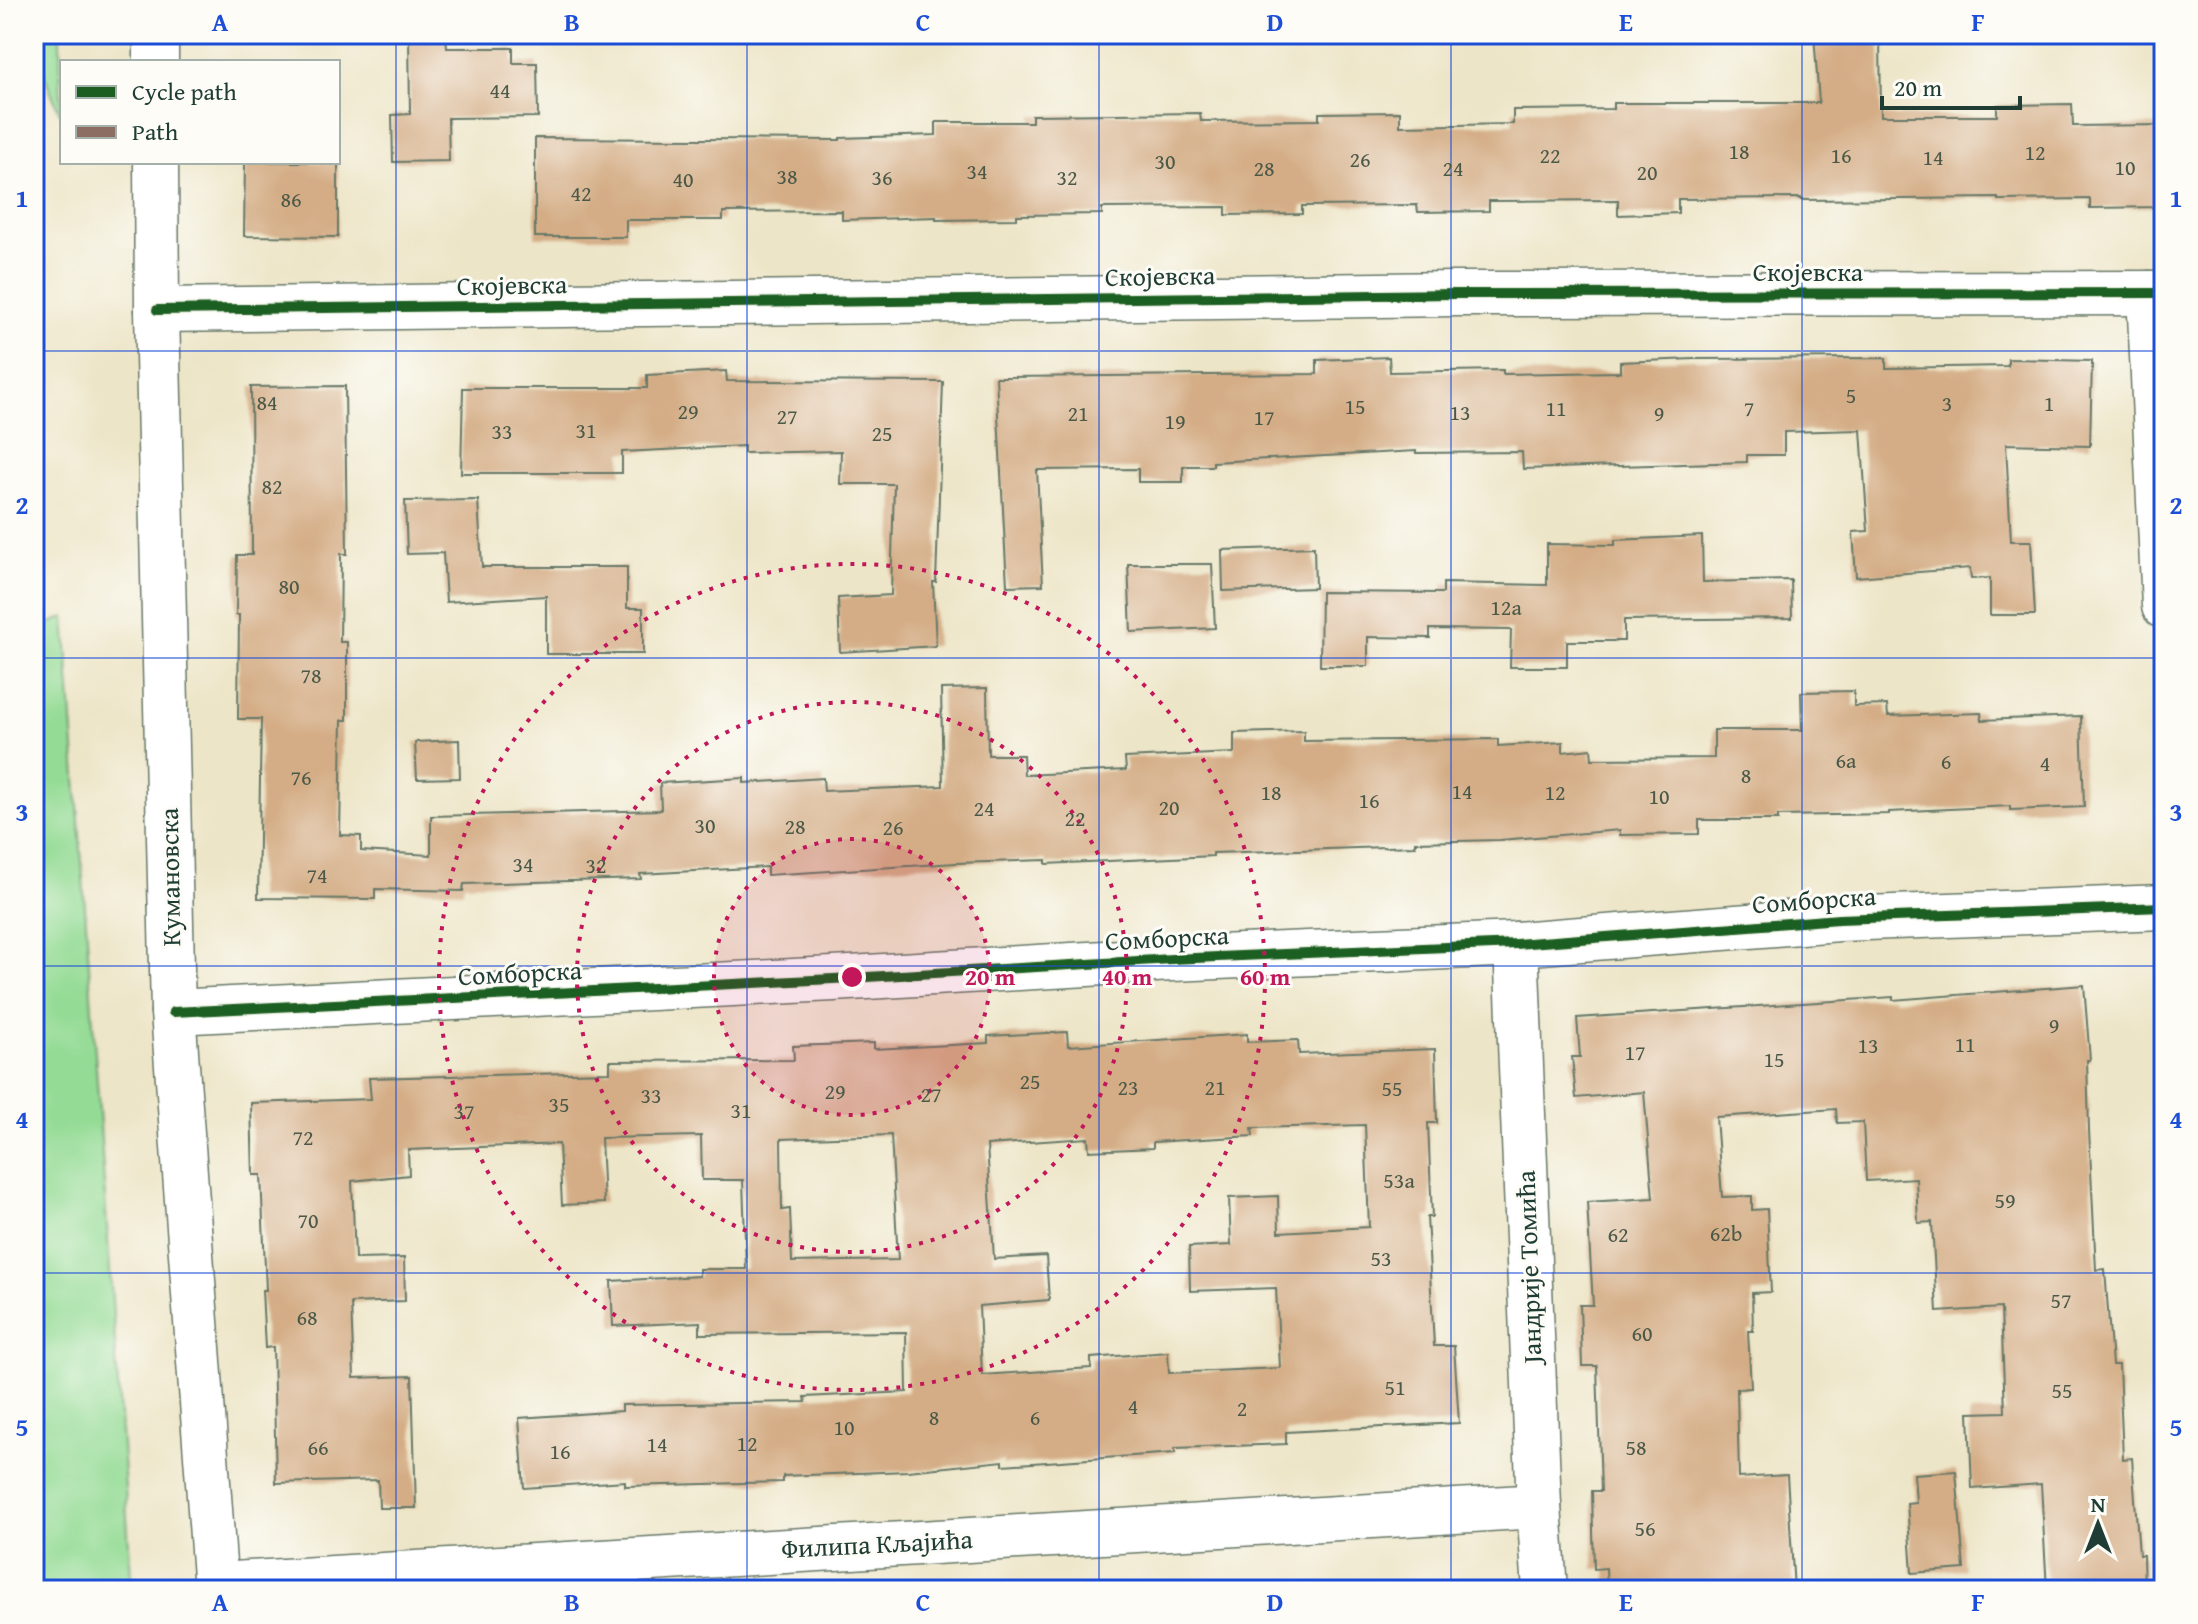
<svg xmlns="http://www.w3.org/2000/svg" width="2198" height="1624" viewBox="0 0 2198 1624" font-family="'Gentium Book Plus',serif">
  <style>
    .green { fill: #94db95; stroke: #5a8c64; stroke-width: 2 }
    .building { fill: #d4ad86; fill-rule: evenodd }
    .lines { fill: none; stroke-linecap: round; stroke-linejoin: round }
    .street-casing { stroke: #677867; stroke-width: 47 }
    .street { stroke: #fff; stroke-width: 44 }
    .quiet { stroke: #8d6e63; stroke-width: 8; stroke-dasharray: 16 8; stroke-linecap: butt }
    .cycleway-casing { stroke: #fdfcf7; stroke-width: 15 }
    .cycleway { stroke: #1b5e20; stroke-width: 10 }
    .grid { fill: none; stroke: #1d4ed8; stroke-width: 2; stroke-opacity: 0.55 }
    .ring { fill: none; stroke: #c2185b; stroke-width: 4; stroke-dasharray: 4 8 }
    .labels { text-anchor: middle; stroke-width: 6; stroke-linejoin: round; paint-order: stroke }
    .number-label { font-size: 22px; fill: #4c5948 }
    .street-label { font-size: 26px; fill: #1f3d34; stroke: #fdfcf7 }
    .centre { fill: #c2185b; stroke: #fdfcf7; stroke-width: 4 }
    .ring-label { font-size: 24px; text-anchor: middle; font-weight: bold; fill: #c2185b; stroke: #fdfcf7; stroke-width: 6; stroke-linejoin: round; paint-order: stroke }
    .neatline { fill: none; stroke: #1d4ed8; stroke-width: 3 }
    .grid-label { font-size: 26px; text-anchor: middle; font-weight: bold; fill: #1d4ed8 }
  </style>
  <rect width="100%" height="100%" fill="#fdfcf7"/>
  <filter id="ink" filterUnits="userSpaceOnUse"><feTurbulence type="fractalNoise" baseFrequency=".0125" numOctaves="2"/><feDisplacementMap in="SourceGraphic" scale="16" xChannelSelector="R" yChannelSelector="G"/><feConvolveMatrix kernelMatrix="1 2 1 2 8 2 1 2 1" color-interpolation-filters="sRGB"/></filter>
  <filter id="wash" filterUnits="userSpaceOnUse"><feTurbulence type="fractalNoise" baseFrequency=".006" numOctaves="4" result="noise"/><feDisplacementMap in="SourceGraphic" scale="32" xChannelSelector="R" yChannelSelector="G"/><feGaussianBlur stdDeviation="1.8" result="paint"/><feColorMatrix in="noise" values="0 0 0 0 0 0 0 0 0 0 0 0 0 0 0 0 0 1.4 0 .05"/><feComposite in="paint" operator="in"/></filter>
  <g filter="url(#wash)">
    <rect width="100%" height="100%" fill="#ede5c7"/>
    <g class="green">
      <polygon points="34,34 60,34 61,116 34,50"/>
      <polygon points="65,617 132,1590 34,1590 34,630"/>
    </g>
    <g id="blocks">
      <g class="building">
        <polygon points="409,34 446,34 447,48 513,48 513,63 537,63 538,117 448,118 449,161 393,162 392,115 410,114"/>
        <polygon points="1814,34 1880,34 1881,116 1997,116 1997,105 2072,104 2073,126 2161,125 2162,207 2090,208 2090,199 1998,200 1998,198 1801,200 1801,198 1678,199 1678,213 1618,215 1618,200 1489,201 1489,211 1418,212 1417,205 1302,206 1302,214 1226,215 1226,207 1102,208 1102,214 1017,215 1017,219 936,220 936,217 842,220 842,211 723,212 723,220 626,220 626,237 535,237 535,138 840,140 840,138 936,135 936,122 1032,122 1032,115 1200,113 1201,121 1319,120 1319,113 1400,112 1400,126 1513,124 1513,110 1613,109 1613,103 1819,103"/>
        <polygon points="245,162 338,162 338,237 244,236"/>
        <polygon points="1389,357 1390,372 1503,370 1503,374 1620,372 1620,362 1694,359 1886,358 1886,368 2008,366 2008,359 2092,361 2090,446 2006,444 2011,541 2031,541 2035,615 1990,615 1990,578 1971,579 1970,568 1856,577 1853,532 1868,531 1861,430 1784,432 1784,455 1747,455 1747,462 1523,469 1522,452 1416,453 1416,451 1213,462 1213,466 1183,466 1183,482 1138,482 1138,469 1037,470 1043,585 1007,586 996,377 1317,374 1317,360"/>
        <polygon points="726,371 727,381 943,382 936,582 933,582 936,646 840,652 838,598 891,595 894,484 840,484 841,451 744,453 744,446 622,452 622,473 461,473 463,388 647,388 647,375"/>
        <polygon points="345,386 347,554 341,554 340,642 347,642 347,720 342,720 340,835 361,836 361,851 431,855 431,816 661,810 660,783 744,778 744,783 823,778 824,791 943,786 941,689 987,688 988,755 1023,755 1024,775 1126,770 1125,758 1234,753 1234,733 1304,731 1304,741 1498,739 1498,746 1563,742 1563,752 1591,749 1592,759 1714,758 1714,730 1802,730 1801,692 1854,691 1854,706 1887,705 1888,716 1981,713 1982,720 2081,716 2084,807 2010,810 2010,806 1889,812 1889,814 1778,816 1778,820 1699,820 1699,834 1620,835 1620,830 1500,840 1415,842 1415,846 1213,853 1213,856 1046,864 1046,860 956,863 767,875 767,867 640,874 641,879 464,884 463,891 375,889 375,899 258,898 261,719 238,719 239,615 236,615 237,555 252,555 251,387"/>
        <polygon points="478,500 482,567 627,567 627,608 643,608 643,654 546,654 546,596 446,602 443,553 407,554 405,501"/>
        <polygon points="1702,536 1703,582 1791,580 1792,618 1624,620 1624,641 1567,641 1567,667 1510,667 1511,630 1430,629 1430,638 1368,637 1368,666 1320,666 1321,592 1443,593 1443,583 1547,585 1547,544 1615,545 1615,540"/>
        <polygon points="1314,547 1315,588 1223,591 1222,550"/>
        <polygon points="1128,564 1212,564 1215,628 1131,632"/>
        <polygon points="459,740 460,778 417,779 415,742"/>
        <polygon points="2084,985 2090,1060 2087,1060 2089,1130 2096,1270 2105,1269 2112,1365 2119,1365 2123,1459 2132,1458 2139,1555 2143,1555 2144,1590 2047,1590 2041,1484 1972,1489 1969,1413 2005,1412 2001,1308 1937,1312 1932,1222 1918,1223 1916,1178 1866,1181 1863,1122 1837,1123 1836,1109 1716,1117 1722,1197 1752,1196 1752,1210 1767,1209 1771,1292 1752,1293 1753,1331 1748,1331 1751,1388 1737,1389 1739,1478 1787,1475 1794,1590 1607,1590 1606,1568 1594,1569 1592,1491 1601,1491 1597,1366 1582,1366 1580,1305 1593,1305 1587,1202 1653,1198 1644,1092 1576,1098 1572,1057 1580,1057 1577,1018 1893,997 1893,1000"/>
        <path d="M1067 1032 1068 1046 1247 1034V1042L1298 1040 1299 1054 1435 1049 1437 1123H1428L1432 1217H1427L1434 1346H1454L1459 1423 1286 1432V1444L1175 1448V1453L1003 1465V1461L908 1471 783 1476V1482L625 1486V1481L524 1488 519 1418 622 1411V1405L806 1402 805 1397 907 1392 906 1332 700 1334V1322L613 1326 611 1281 699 1276V1269H746L743 1180H702L701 1136 601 1138 604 1203 562 1205 559 1144 408 1150 409 1175 352 1181 355 1259 404 1258 405 1301 351 1303 354 1378 412 1376 416 1508H379L378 1480 276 1483 273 1347 265 1348 262 1290H266L261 1175H253L251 1103 371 1099 369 1078 610 1072V1061L794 1060 793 1046 874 1043V1049L988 1043V1036ZM1365 1125 1369 1227 1279 1232 1278 1196 1229 1198 1231 1245 1189 1247 1190 1291 1276 1288 1280 1368 1169 1373 1168 1352 1091 1358V1368L982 1375 979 1306 1049 1300 1046 1256 994 1259 987 1145 1088 1138 1089 1151 1153 1148V1142L1253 1136 1252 1128ZM891 1135 898 1260 792 1262 790 1209 782 1210 781 1139Z"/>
        <polygon points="1956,1471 1964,1569 1912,1573 1907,1503 1916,1502 1914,1474"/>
      </g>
    </g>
  </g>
  <g filter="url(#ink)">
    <use href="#blocks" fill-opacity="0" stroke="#677867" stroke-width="2"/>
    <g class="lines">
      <defs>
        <g id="street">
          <polyline points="156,34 156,62"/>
          <polyline points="156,162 157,310 173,1012 216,1590"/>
          <polyline points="2149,293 2164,606"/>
          <polyline points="157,310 1455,294 2164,293"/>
          <polyline points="1516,944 1539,1506 1545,1590"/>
          <polyline points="173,1012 833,979 1172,959 1516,944 1839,919 2164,907"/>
          <polyline points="216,1585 1539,1506"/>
        </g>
      </defs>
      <use href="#street" class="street-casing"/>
      <use href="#street" class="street"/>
      <polyline class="quiet" points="200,1590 216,1585"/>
      <defs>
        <g id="cycleway">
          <polyline points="157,310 1455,294 2164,293"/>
          <polyline points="173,1012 833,979 1172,959 1516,944 1839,919 2164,907"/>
        </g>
      </defs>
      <use href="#cycleway" class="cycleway-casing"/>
      <use href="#cycleway" class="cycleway"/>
    </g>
  </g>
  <path class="grid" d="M396 34V1590M747 34V1590M1099 34V1590M1451 34V1590M1802 34V1590M34 351H2164M34 658H2164M34 966H2164M34 1273H2164"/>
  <circle cx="852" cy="977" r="138" fill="#c2185b" fill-opacity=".12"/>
  <g class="ring">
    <circle cx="852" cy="977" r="138"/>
    <circle cx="852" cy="977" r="275"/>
    <circle cx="852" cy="977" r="413"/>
  </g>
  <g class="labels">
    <g class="number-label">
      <text x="500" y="98">44</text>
      <text x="1739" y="159">18</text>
      <text x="2035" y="160">12</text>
      <text x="1550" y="163">22</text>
      <text x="1841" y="163">16</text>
      <text x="1933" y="165">14</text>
      <text x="1360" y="167">26</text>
      <text x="1165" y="169">30</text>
      <text x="2125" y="175">10</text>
      <text x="1264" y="176">28</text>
      <text x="1453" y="176">24</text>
      <text x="977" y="179">34</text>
      <text x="1647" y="180">20</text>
      <text x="787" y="184">38</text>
      <text x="882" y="185">36</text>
      <text x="1067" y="185">32</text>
      <text x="683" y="187">40</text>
      <text x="581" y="201">42</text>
      <text x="291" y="207">86</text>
      <text x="1851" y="403">5</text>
      <text x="267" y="410">84</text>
      <text x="1947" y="411">3</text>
      <text x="2049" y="411">1</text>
      <text x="1355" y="414">15</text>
      <text x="1556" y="416">11</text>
      <text x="1749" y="416">7</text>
      <text x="688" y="419">29</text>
      <text x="1460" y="420">13</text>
      <text x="1078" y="421">21</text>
      <text x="1659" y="421">9</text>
      <text x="787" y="424">27</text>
      <text x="1264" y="425">17</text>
      <text x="1175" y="429">19</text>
      <text x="586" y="438">31</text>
      <text x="502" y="439">33</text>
      <text x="882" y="441">25</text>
      <text x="272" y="494">82</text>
      <text x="289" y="594">80</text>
      <text x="1506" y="615">12a</text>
      <text x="311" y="683">78</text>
      <text x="1846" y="768">6a</text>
      <text x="1946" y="769">6</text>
      <text x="2045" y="771">4</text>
      <text x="1746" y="783">8</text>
      <text x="301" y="785">76</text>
      <text x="1462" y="799">14</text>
      <text x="1271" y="800">18</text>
      <text x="1555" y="800">12</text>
      <text x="1659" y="804">10</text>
      <text x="1369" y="808">16</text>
      <text x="1169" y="815">20</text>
      <text x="984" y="816">24</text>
      <text x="1075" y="826">22</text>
      <text x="705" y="833">30</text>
      <text x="795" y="834">28</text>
      <text x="893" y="835">26</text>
      <text x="523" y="872">34</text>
      <text x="596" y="873">32</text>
      <text x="317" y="883">74</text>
      <text x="2054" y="1033">9</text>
      <text x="1965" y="1052">11</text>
      <text x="1868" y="1053">13</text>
      <text x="1635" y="1060">17</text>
      <text x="1774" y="1067">15</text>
      <text x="1030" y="1089">25</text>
      <text x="1128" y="1095">23</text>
      <text x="1215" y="1095">21</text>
      <text x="1392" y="1096">55</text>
      <text x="835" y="1099">29</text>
      <text x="931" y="1102">27</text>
      <text x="651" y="1103">33</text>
      <text x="559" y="1112">35</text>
      <text x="741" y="1118">31</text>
      <text x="464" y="1119">37</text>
      <text x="303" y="1145">72</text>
      <text x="1399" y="1188">53a</text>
      <text x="2005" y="1208">59</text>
      <text x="308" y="1228">70</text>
      <text x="1726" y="1241">62b</text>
      <text x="1618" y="1242">62</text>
      <text x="1381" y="1266">53</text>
      <text x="2061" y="1308">57</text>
      <text x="307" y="1325">68</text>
      <text x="1642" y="1341">60</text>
      <text x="1395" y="1395">51</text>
      <text x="2062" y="1398">55</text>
      <text x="1133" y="1414">4</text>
      <text x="1242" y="1416">2</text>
      <text x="934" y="1425">8</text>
      <text x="1035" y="1425">6</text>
      <text x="844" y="1435">10</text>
      <text x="747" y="1451">12</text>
      <text x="657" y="1452">14</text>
      <text x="318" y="1455">66</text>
      <text x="1636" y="1455">58</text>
      <text x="560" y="1459">16</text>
      <text x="1645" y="1536">56</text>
    </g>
    <g class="street-label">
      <text x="1808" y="281">Скојевска</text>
      <text transform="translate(1160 276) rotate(-1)" y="9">Скојевска</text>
      <text transform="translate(512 285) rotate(-1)" y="9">Скојевска</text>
      <text transform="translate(170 877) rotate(-91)" y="9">Кумановска</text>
      <text transform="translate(1814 900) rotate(-4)" y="9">Сомборска</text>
      <text transform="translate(1167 938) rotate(-3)" y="9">Сомборска</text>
      <text transform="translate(520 973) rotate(-3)" y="9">Сомборска</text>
      <text transform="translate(1529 1267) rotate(-92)" y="9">Јандрије Томића</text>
      <text transform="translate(877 1544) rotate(-3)" y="9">Филипа Кљајића</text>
    </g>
  </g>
  <circle cx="852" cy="977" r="12" class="centre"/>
  <g class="ring-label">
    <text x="990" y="985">20 m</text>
    <text x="1127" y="985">40 m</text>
    <text x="1265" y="985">60 m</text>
  </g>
  <rect width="2198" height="1624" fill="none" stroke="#fdfcf7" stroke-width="88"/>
  <rect x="60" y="60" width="280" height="104" fill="#fdfcf7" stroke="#a4b0a9" stroke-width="2"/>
  <rect x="76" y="86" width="40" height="12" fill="#1b5e20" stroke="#a4b0a9" stroke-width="2"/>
  <text x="132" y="100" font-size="24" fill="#1f3d34">Cycle path</text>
  <rect x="76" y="126" width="40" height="12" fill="#8d6e63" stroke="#a4b0a9" stroke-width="2"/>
  <text x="132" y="140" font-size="24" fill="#1f3d34">Path</text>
  <g transform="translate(2098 1524)" stroke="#fdfcf7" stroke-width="6" paint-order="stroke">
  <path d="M0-6L14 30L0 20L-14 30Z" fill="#1f3d34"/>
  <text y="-12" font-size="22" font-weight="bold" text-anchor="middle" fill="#1f3d34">N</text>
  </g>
  <path d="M1882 96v12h138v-12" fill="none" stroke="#1f3d34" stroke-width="4"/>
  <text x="1894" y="96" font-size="24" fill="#1f3d34" stroke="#fdfcf7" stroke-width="6" paint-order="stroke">20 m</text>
  <rect x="44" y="44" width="2110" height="1536" class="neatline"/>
  <g class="grid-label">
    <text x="220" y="31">A</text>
    <text x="572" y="31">B</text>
    <text x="923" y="31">C</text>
    <text x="1275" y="31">D</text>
    <text x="1626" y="31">E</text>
    <text x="1978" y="31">F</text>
    <text x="22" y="207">1</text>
    <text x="2176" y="207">1</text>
    <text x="22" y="514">2</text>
    <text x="2176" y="514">2</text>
    <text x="22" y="821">3</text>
    <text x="2176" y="821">3</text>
    <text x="22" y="1128">4</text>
    <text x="2176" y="1128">4</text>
    <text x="22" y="1436">5</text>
    <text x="2176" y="1436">5</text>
    <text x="220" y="1611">A</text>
    <text x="572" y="1611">B</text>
    <text x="923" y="1611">C</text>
    <text x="1275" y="1611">D</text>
    <text x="1626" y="1611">E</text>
    <text x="1978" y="1611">F</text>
  </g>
</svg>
